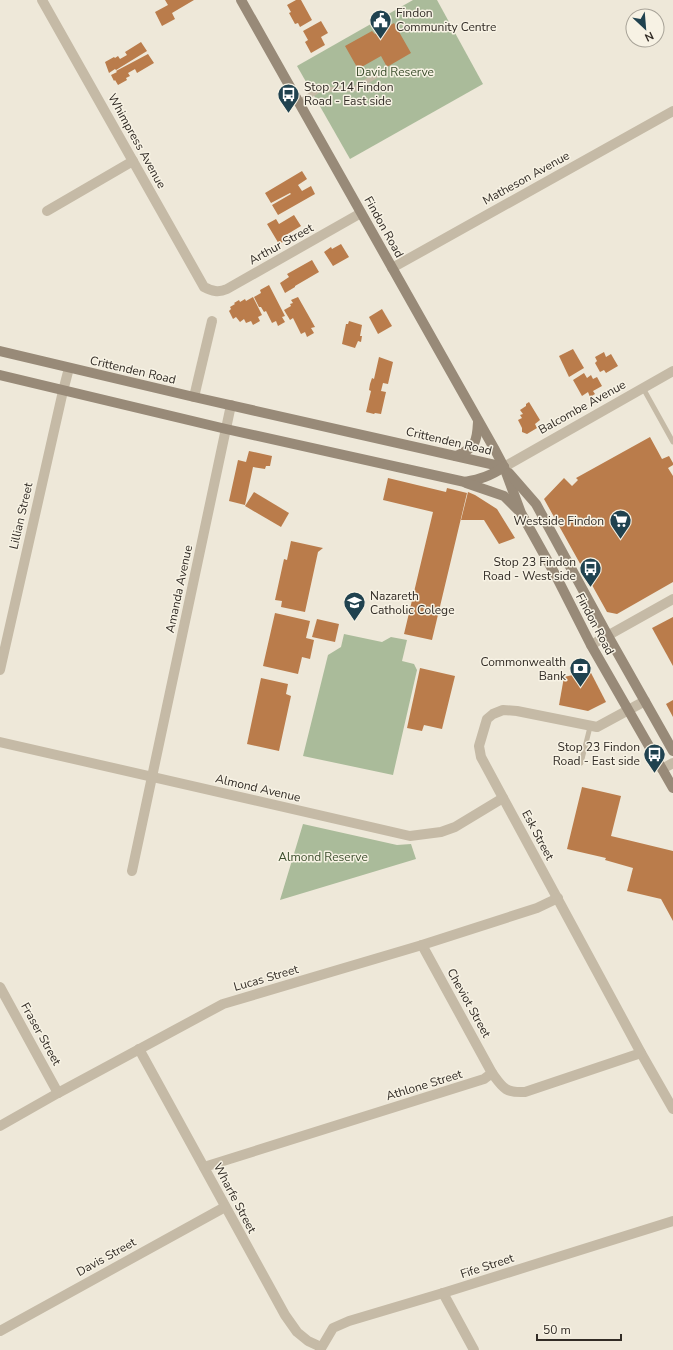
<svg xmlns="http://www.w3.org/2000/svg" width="673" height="1350" viewBox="0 0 673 1350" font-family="'Nunito Sans',sans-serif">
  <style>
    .green { fill: #aabb9a }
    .building { fill: #ba7c4b }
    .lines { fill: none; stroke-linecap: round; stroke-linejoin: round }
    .lane { stroke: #c5baa6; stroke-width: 5 }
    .street { stroke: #c5baa6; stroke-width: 10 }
    .secondary { stroke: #988a78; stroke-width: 10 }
    .labels { text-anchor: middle; stroke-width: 3; stroke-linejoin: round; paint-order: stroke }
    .poi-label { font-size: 12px; fill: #322c26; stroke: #f7f2e4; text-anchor: end }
    .park-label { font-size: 12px; fill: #3b4d2c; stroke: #f7f2e4 }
    .street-label { font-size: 12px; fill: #322c26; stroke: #f7f2e4 }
  </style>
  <rect width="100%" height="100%" fill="#eee8d9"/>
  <g class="green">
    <polygon points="413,0 437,0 483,84 350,159 297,66"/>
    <polygon points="344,634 382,642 391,637 407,640 402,661 414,664 417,670 393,775 303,756 328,655 341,647"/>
    <polygon points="303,824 397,845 411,844 416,859 280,900"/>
  </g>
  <g class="building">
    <polygon points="165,0 194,0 172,13 175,19 162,26 155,12 168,5"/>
    <polygon points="296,0 301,0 312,20 300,27 298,23 295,24 289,13 291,12 287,5"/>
    <polygon points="321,21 328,33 321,37 325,45 311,53 305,42 308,40 303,31"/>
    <polygon points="394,23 411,53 387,67 381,56 358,69 345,46 372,31 375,34"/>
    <polygon points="141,42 147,51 116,70 115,69 109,73 105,62 114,57 115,58 118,56 120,59 127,55 125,52"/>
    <polygon points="148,54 154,63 137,73 135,69 128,73 130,76 126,78 127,80 118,85 115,80 114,81 111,75 117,72 116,71"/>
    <polygon points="302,171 307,179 298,185 302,191 311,186 315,194 278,215 272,205 291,194 290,193 271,203 265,193"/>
    <polygon points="294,215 301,226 286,235 289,239 279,244 267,224 276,219 279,224"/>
    <polygon points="341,244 349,257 333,266 324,252 331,247 332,249"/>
    <polygon points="312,260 319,272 295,286 295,287 285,293 280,283 289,277 287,274"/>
    <polygon points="269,285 285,316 282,317 285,322 278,326 276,321 272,323 266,311 264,312 261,307 259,307 254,297 261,293 260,290"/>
    <polygon points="253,297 262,315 258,317 260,321 253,325 251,321 246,323 244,319 240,322 236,317 233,319 229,311 231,309 230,307 235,304 234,303 239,300 240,302 245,299 246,301"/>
    <polygon points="298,297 315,327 311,328 314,333 307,337 305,332 301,334 293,318 290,320 284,310 291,306 290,304 293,303 291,300"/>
    <polygon points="382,309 392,326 378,334 369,317"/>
    <polygon points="349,321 362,325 360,336 362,336 361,342 358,341 355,348 342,344 346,324 348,324"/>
    <polygon points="573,349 584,368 569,377 559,356"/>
    <polygon points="604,352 606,357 611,354 618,366 606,373 604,370 600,372 595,363 597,361 595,357"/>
    <polygon points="379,357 393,362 388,384 383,383 381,391 386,392 381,414 375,413 374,414 366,412 371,391 369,390 370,384 372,378 374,379"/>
    <polygon points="584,373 587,378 591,375 593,379 597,377 602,386 593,391 595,394 590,397 588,392 582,396 573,380"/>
    <polygon points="529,402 540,420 535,424 537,428 527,434 522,432 522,428 518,420 522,418 520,415 523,414 520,410 526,406 526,404"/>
    <polygon points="650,437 662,459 669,456 673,463 673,465 668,468 673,476 673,582 617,614 607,612 544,499 564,478 572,486 578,480 576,478"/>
    <polygon points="249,451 272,456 270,466 266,466 265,469 253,467 245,505 229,501 238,460 246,462"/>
    <polygon points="388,478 446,492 447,488 467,493 432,640 404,634 433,512 383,500"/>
    <polygon points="254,492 289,513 281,527 245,506"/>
    <polygon points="468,492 475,495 497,509 515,538 499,544 484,520 461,520"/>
    <polygon points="291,541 323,548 318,552 305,612 281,607 282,601 275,600 284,559 287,560"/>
    <polygon points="275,613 310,621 306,638 314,640 310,659 302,657 298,674 263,666"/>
    <polygon points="673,617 673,666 652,628"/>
    <polygon points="317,619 339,624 335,642 312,637"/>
    <polygon points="420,668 455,676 442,729 424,725 422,731 407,728"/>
    <polygon points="590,671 606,702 588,711 559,705 564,677"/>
    <polygon points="261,678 288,684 286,694 291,696 279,751 247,744"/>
    <polygon points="673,700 673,717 666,704"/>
    <polygon points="582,787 621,796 611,836 673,851 673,921 661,899 627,891 633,868 605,860 606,858 567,849"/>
  </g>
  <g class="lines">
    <g class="lane">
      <polyline points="299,102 319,90 354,89 382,72"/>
      <polyline points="643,388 673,442"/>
      <polyline points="581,763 590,727"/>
    </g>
    <g class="street">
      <path d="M42 0 204 287C212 291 218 293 227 289L361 213"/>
      <polyline points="47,211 133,161"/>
      <polyline points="392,268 673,111"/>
      <polyline points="194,397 212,321"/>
      <polyline points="504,467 673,371"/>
      <polyline points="591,645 673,599"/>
      <polyline points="0,670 63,391 69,368"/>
      <polyline points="645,701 597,727 517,711 503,710 493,714 487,719 479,746 481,757 641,1053 673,1109"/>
      <polyline points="0,742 410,836 441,832 455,827 503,798"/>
      <polyline points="662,769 673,763"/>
      <polyline points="132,871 231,405"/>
      <polyline points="422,945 492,1073"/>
      <polyline points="0,987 58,1093"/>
      <polyline points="139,1049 285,1315 297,1332 308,1341 321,1347"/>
      <polyline points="0,1126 58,1093 223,1004 422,945 537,908 558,898"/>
      <path d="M204 1167 484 1079 492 1073C503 1088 505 1093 525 1092L641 1053"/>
      <polyline points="443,1293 474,1350"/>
      <polyline points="0,1331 225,1207"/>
      <polyline points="320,1350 333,1328 349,1321 443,1293 673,1221"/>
    </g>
    <g class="secondary">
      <polyline points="241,0 495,450 504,467 521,513 556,576 591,645 673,788"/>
      <polyline points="0,351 194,397 504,467"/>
      <path d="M0 375 226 429 465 482C481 479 490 476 504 467"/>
      <path d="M456 456C475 448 477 443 478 422"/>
      <polyline points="509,473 536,504 608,636 673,751"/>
      <polyline points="466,483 504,496 518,510"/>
    </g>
  </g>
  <defs>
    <symbol id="civic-pin" viewBox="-11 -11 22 30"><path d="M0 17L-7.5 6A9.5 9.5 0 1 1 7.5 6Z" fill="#20424f" stroke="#f7f2e4"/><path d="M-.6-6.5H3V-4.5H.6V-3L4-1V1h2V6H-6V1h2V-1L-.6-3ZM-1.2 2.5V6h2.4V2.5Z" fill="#fff"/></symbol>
    <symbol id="bus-pin" viewBox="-11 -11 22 30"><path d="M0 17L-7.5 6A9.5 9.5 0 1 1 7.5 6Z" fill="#20424f" stroke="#f7f2e4"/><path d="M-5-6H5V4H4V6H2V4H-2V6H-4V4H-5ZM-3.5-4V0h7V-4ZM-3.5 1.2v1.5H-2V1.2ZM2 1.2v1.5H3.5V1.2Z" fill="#fff"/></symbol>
    <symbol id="supermarket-pin" viewBox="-11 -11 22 30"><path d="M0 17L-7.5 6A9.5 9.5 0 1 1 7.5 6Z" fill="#20424f" stroke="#f7f2e4"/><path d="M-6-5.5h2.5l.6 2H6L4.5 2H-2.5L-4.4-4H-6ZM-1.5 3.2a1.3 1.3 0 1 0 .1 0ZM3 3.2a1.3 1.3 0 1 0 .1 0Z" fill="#fff"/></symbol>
    <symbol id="school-pin" viewBox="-11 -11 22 30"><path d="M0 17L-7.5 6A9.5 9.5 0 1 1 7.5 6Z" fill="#20424f" stroke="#f7f2e4"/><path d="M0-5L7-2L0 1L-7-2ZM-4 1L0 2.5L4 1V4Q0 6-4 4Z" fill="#fff"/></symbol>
    <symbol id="bank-pin" viewBox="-11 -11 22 30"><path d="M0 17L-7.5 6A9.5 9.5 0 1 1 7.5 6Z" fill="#20424f" stroke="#f7f2e4"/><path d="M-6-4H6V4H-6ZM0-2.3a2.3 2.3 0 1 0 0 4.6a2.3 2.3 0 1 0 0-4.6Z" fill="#fff"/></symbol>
  </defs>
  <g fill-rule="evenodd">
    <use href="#civic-pin" x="368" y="8" width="25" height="34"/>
    <use href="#bus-pin" x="276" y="82" width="25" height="34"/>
    <use href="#supermarket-pin" x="608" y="508" width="25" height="34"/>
    <use href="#bus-pin" x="578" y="556" width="25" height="34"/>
    <use href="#school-pin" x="342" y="590" width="25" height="34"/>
    <use href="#bank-pin" x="568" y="656" width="25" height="34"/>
    <use href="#bus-pin" x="642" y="742" width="25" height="34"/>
  </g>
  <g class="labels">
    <g class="poi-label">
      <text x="396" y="17" text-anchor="start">Findon<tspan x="396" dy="14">Community Centre</tspan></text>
      <text x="304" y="91" text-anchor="start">Stop 214 Findon<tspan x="304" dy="14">Road - East side</tspan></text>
      <text x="604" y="525">Westside Findon</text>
      <text x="576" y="566">Stop 23 Findon<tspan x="576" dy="14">Road - West side</tspan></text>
      <text x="370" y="600" text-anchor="start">Nazareth<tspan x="370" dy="14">Catholic Colege</tspan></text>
      <text x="566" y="666">Commonwealth<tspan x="566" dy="14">Bank</tspan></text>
      <text x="640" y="751">Stop 23 Findon<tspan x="640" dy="14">Road - East side</tspan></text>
    </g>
    <g class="park-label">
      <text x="395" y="76">David Reserve</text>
      <text x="323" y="861">Almond Reserve</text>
    </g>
    <g class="street-label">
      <text transform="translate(137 141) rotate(61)" y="4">Whimpress Avenue</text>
      <text transform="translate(526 178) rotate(-29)" y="4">Matheson Avenue</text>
      <text transform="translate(384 227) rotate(61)" y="4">Findon Road</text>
      <text transform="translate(281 244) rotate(-29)" y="4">Arthur Street</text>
      <text transform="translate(133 370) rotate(13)" y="4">Crittenden Road</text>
      <text transform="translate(582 407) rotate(-29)" y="4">Balcombe Avenue</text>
      <text transform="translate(449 441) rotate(13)" y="4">Crittenden Road</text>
      <text transform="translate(21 516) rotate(-77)" y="4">Lillian Street</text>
      <text transform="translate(179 589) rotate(-78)" y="4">Amanda Avenue</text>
      <text transform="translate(595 624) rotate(62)" y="4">Findon Road</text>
      <text transform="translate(258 788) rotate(13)" y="4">Almond Avenue</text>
      <text transform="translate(538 835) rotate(62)" y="4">Esk Street</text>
      <text transform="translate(266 978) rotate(-16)" y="4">Lucas Street</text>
      <text transform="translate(469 1003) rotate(61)" y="4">Cheviot Street</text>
      <text transform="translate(41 1034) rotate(61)" y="4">Fraser Street</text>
      <text transform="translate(424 1085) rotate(-17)" y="4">Athlone Street</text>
      <text transform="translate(235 1198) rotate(62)" y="4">Wharfe Street</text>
      <text transform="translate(106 1257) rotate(-29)" y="4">Davis Street</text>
      <text transform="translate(487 1266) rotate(-18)" y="4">Fife Street</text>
    </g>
  </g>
  <g transform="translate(645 28) rotate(154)"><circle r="19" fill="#f7f2e4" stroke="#a8a398"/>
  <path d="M0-3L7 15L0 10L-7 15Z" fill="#20424f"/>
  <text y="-6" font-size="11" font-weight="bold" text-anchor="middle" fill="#322c26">N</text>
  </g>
  <path d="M537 1334v6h84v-6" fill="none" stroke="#322c26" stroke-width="2"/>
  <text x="543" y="1334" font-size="12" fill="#322c26" stroke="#f7f2e4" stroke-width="3" paint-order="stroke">50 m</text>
</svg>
